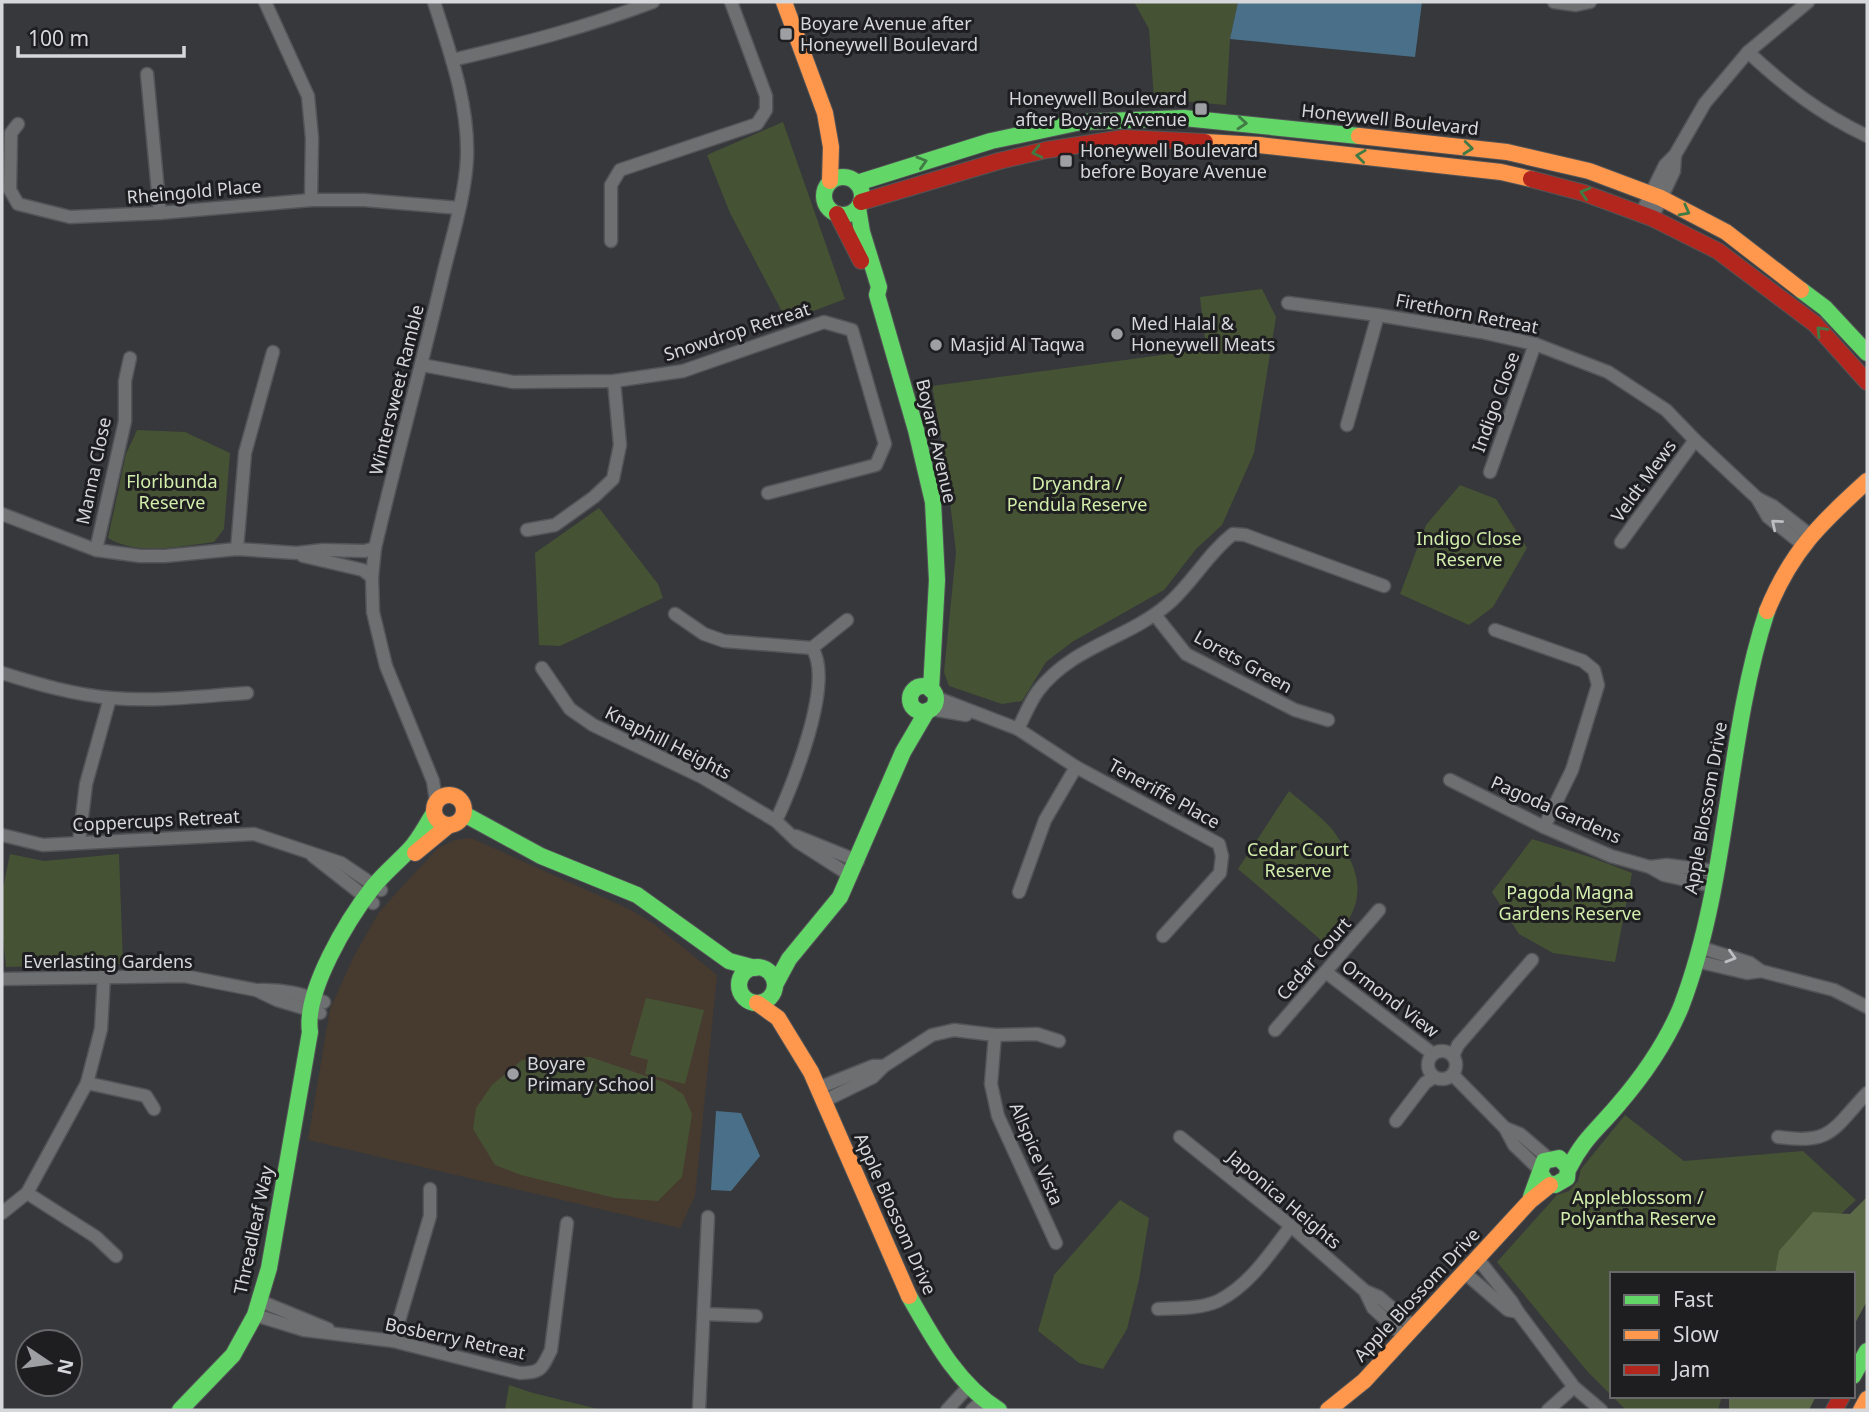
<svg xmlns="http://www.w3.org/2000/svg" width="1869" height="1412" viewBox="0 0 1869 1412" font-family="'Noto Sans',sans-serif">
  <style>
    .education { fill: #473b30 }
    .green { fill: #465234 }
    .forest { fill: #5b6946 }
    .water { fill: #4a7089 }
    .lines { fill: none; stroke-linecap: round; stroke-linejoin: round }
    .street-casing { stroke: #535457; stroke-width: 15 }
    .fast-casing { stroke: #535457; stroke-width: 18 }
    .slow-casing { stroke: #535457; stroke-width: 18 }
    .jam-casing { stroke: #535457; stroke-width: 18 }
    .street { stroke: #6e6f71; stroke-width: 12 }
    .fast { stroke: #63d668; stroke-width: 16 }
    .slow { stroke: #ff974d; stroke-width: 16 }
    .jam { stroke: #b3261e; stroke-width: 16 }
    .oneway { stroke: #407a44 }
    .oneway2 { stroke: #bcbdc0 }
    .poi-dot { fill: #9e9fa2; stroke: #1e1e21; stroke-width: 2.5 }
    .labels { text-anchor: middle; stroke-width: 6; stroke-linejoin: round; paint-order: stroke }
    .poi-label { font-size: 18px; fill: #d6d7da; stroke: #1e1e21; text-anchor: start }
    .street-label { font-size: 18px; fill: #d6d7da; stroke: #1e1e21 }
    .park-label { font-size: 18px; fill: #d2eeaa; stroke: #1e1e21 }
  </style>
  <rect width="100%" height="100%" fill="#36383b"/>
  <polygon class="education" points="471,838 629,909 654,924 717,975 695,1196 680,1228 308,1140 330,1009 353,958 379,912 438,848 455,840"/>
  <g class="green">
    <polygon points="1134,2 1238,2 1230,39 1226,105 1154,99 1149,29"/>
    <polygon points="783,122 845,299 787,321 730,213 707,155"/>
    <polygon points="1262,289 1276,317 1254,453 1222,525 1196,549 1164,590 1072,642 1046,662 1022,701 1002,704 949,686 944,672 956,552 945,460 932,386 1206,349 1200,297"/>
    <path d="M137 430 185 432 230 453 224 529 214 542C181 546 138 556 108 538L126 454Z"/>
    <polygon points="1460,485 1496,499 1527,548 1493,607 1469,625 1400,594 1426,525"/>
    <polygon points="599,508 658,584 663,598 560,646 539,645 535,553"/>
    <path d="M1289 791C1303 803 1318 814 1330 827 1335 832 1339 839 1342 845 1368 886 1360 912 1328 946L1238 869Z"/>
    <polygon points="1532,839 1590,857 1632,873 1615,962 1553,953 1519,934 1492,892"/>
    <polygon points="10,854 44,861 119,854 123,964 6,967 2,926 2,893"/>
    <polygon points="646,998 704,1010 685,1084 645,1074 648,1060 630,1055"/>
    <polygon points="553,1057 590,1057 664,1082 683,1094 692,1114 682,1177 658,1201 615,1198 521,1175 495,1165 473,1129 476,1108 492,1085 522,1060"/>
    <polygon points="1625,1115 1684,1161 1803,1151 1856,1200 1776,1274 1612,1274 1612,1396 1587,1371 1497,1262 1557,1195 1569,1191 1578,1181 1581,1169"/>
    <polygon points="1120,1200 1149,1218 1139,1280 1127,1329 1103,1369 1079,1363 1038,1331 1054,1275"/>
    <polygon points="509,1385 533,1393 602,1410 505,1410"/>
    <polygon points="1612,1396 1722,1396 1718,1410 1626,1410"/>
  </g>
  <g class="forest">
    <polygon points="1867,1197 1867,1301 1853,1327 1853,1274 1775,1274 1779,1251 1813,1212 1850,1214"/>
    <polygon points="1729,1396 1816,1396 1809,1410 1729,1410"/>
  </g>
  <g class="water">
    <polygon points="1238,2 1422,2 1415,57 1230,39"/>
    <polygon points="716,1111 741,1113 760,1156 731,1191 711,1190"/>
  </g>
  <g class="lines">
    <defs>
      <g id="street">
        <polyline points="265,2 308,96 312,138 311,200"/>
        <path d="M434 2C450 52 469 105 467 158 465 198 451 240 442 279 421 369 396 458 375 548L372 577 373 612 386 666 433 781 436 801"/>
        <polyline points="1554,2 1576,5 1590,2"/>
        <path d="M1748 52C1787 88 1819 113 1867 136"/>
        <path d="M452 60C521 44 587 27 653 2"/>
        <polyline points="147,74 160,213"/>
        <polyline points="18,124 11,133 10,190 18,204 70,217 160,213 311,200 364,200 459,208"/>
        <polyline points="1641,214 1665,165 1675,155 1705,103 1748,52 1808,2"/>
        <polyline points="1652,218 1674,171 1675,155"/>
        <polyline points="611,241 611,185 620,170 757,124 766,110 766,96 731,2"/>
        <polyline points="1288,303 1378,315 1481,332 1535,344 1608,372 1666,410 1695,440 1757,498 1773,506 1810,535"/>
        <polyline points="422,365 513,382 614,381 683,371 824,322 852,330 885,444 876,465 768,493"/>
        <polyline points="1347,425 1378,315"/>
        <polyline points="1490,472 1535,344"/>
        <polyline points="1757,498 1768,517 1802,544"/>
        <polyline points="2,514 96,550 140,556 165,556 237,549 297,553 323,550 365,551 375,548"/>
        <polyline points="527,530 555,525 594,497 613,479 620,445 614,381"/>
        <polyline points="1621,542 1695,440"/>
        <polyline points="237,549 245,453 273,352"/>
        <polyline points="96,550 125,421 125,381 130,358"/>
        <polyline points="303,556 363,570 372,577"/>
        <path d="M675 614 704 634 724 641 812 648C835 682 792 786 776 821"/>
        <polyline points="1155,615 1186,654 1295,710 1328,720"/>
        <polyline points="1495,630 1583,661 1594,670 1598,685 1572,770 1544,827"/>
        <polyline points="812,648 847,620"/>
        <polyline points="542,668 570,709 593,725 702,777 776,821 798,842 851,876"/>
        <path d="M2 673C37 684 75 695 112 698 157 702 202 696 247 693"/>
        <polyline points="935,697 1018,729 1076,767 1219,844 1222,856 1220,873 1163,936"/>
        <polyline points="931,709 966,715"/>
        <path d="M1018 729C1024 717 1030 702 1038 691 1071 647 1127 639 1167 605 1192 584 1207 554 1233 534L1245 535 1384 586"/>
        <polyline points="1450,780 1544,827 1611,856 1650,867 1664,875 1713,886"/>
        <polyline points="2,835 43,845 254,834 341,863 381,890"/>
        <polyline points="796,836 858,861"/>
        <polyline points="79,842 86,784 110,698"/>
        <polyline points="313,856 373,903"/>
        <polyline points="1650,867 1667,865 1715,871"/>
        <polyline points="1019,892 1045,820 1076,767"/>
        <polyline points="1699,947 1750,963 1761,971"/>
        <polyline points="1696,961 1747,973 1761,971 1834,990 1867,1007"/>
        <polyline points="1327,973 1433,1054"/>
        <polyline points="2,979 184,976 256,990 277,1000 320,1013"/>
        <path d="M260 990C284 989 301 994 324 1002"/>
        <polyline points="1275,1030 1379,910"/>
        <polyline points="995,1035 991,1084 998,1116 1056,1243"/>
        <circle cx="1442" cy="1065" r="14"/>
        <polyline points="1453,1056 1458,1045 1532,960"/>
        <polyline points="1453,1075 1505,1128 1514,1145 1540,1170"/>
        <polyline points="87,1083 146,1096 154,1109"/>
        <polyline points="818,1088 873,1066 884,1066"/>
        <polyline points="824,1101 873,1077 884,1066 932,1035 954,1030 995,1035 1037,1034 1059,1041"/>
        <polyline points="1396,1121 1425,1083 1434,1077"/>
        <polyline points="1505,1128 1520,1134 1548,1158"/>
        <polyline points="1180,1137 1291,1226 1365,1291 1379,1297 1414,1327"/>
        <path d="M1778 1137C1832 1145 1833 1129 1867 1093"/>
        <polyline points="27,1193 96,1237 116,1256"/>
        <polyline points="2,1213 27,1193 87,1083 101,1029 104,976"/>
        <polyline points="1478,1259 1512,1302 1518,1312 1574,1387 1601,1410"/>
        <polyline points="1465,1273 1508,1310 1518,1312"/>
        <polyline points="1365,1291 1373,1308 1405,1337"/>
        <polyline points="260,1301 328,1329"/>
        <path d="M1158 1309C1178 1308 1200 1309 1218 1301 1250 1285 1270 1253 1291 1226"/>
        <polyline points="704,1314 756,1316"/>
        <path d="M255 1315 304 1330 393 1341 520 1373C542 1373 542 1368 551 1350L567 1223"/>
        <polyline points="393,1341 430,1216 430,1189"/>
        <polyline points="699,1410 708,1217"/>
        <polyline points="947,1410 969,1386"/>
        <polyline points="972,1410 983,1400"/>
        <polyline points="1548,1410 1574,1387"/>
      </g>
      <g id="fast">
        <circle cx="843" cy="196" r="19"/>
        <polyline points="857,183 991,141 1081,122 1184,118 1359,136"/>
        <polyline points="858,208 862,232 879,287 877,295 916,430 933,502 937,580 931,690"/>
        <polyline points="1801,290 1825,308 1867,353"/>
        <circle cx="923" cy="699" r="13"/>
        <polyline points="464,814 541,856 637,895 729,961 755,968"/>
        <circle cx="757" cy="985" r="18"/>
        <polyline points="775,985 789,959 840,897 903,752 927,711"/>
        <path d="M1569 1168C1584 1138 1597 1130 1618 1105 1643 1076 1666 1043 1681 1007 1730 879 1725 740 1767 611"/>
        <polyline points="1531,1197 1544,1161 1559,1158 1568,1167 1567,1178 1555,1185 1546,1182 1541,1174"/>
        <path d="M909 1296C933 1338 957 1384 999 1410"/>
        <polyline points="1853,1376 1867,1351"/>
        <path d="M180 1410 233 1355 255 1315 269 1268 310 1032C304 991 348 919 373 887 384 873 398 862 410 849 420 838 426 825 434 813"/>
      </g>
      <g id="slow">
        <polyline points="784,2 825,113 831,147 830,181"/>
        <polyline points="1359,136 1507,152 1589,171 1661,198 1726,232 1801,290"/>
        <polyline points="1205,142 1259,145 1501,172 1531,179"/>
        <path d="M1767 611C1792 550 1820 524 1867 481"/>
        <circle cx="449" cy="810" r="15"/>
        <polyline points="415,853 449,825"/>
        <polyline points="757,1003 778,1018 811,1072 909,1296"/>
        <polyline points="1328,1410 1364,1381 1530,1201 1550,1185"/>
        <polyline points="1861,1410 1867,1399"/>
      </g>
      <g id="jam">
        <polyline points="1531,179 1584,193 1652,218 1718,251 1815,324 1867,382"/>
        <polyline points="861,202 999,161 1046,150 1124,138 1205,142"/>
        <polyline points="837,214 861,261"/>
        <polyline points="1834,1410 1842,1396"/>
      </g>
    </defs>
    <use href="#street" class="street-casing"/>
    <use href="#fast" class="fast-casing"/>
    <use href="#slow" class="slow-casing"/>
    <use href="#jam" class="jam-casing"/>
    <use href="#street" class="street"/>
    <use href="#fast" class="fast"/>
    <use href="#slow" class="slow"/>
    <use href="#jam" class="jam"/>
  </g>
  <defs><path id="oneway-chevron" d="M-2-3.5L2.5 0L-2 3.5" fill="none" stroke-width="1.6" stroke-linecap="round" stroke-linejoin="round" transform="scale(1.75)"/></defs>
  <g class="oneway">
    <use href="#oneway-chevron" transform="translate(1242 123) rotate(5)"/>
    <use href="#oneway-chevron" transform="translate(1468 148) rotate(6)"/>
    <use href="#oneway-chevron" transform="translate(1037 152) rotate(167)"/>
    <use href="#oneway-chevron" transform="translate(1361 156) rotate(-173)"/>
    <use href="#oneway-chevron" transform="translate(922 162) rotate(-17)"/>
    <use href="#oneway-chevron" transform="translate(1585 193) rotate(-163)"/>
    <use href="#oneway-chevron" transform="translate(1685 211) rotate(28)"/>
    <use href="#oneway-chevron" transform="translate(1821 331) rotate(-134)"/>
  </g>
  <g class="oneway2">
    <use href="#oneway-chevron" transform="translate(1776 524) rotate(-140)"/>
    <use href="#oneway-chevron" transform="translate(1731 957) rotate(17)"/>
  </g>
  <g class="poi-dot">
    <rect x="779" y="27" width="14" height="14" rx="3.5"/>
    <rect x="1194" y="102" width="14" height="14" rx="3.5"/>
    <rect x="1059" y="154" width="14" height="14" rx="3.5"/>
    <circle cx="1117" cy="334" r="7"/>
    <circle cx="936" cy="345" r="7"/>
    <circle cx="513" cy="1074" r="7"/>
  </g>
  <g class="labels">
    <g class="poi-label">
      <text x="800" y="30">Boyare Avenue after<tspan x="800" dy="21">Honeywell Boulevard</tspan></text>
      <text x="1187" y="105" text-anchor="end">Honeywell Boulevard<tspan x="1187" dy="21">after Boyare Avenue</tspan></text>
      <text x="1080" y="157">Honeywell Boulevard<tspan x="1080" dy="21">before Boyare Avenue</tspan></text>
      <text x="1131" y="330">Med Halal &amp;<tspan x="1131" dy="21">Honeywell Meats</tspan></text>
      <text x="950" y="351">Masjid Al Taqwa</text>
      <text x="527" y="1070">Boyare<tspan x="527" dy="21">Primary School</tspan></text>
    </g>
    <g class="street-label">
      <text transform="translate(1390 120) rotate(6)" y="6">Honeywell Boulevard</text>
      <text transform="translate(194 192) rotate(-5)" y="6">Rheingold Place</text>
      <text transform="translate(1467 314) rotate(11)" y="6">Firethorn Retreat</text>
      <text transform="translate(737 332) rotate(-18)" y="6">Snowdrop Retreat</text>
      <text transform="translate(397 390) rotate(-76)" y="6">Wintersweet Ramble</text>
      <text transform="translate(1496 402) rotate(-70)" y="6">Indigo Close</text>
      <text transform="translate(936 441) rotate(77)" y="6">Boyare Avenue</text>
      <text transform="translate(94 471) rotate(-78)" y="6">Manna Close</text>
      <text transform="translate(1644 481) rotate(-54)" y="6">Veldt Mews</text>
      <text transform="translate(1243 662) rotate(29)" y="6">Lorets Green</text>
      <text transform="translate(668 743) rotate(27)" y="6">Knaphill Heights</text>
      <text transform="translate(1164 794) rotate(29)" y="6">Teneriffe Place</text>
      <text transform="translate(1706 808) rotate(-80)" y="6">Apple Blossom Drive</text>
      <text transform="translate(1556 810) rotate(24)" y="6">Pagoda Gardens</text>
      <text transform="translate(156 821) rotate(-3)" y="6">Coppercups Retreat</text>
      <text transform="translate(1314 959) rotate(-49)" y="6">Cedar Court</text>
      <text x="108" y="968">Everlasting Gardens</text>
      <text transform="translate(1390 999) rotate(37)" y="6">Ormond View</text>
      <text transform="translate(1036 1154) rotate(67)" y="6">Allspice Vista</text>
      <text transform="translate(1284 1200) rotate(40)" y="6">Japonica Heights</text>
      <text transform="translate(895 1214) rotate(66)" y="6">Apple Blossom Drive</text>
      <text transform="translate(254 1230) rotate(-78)" y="6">Threadleaf Way</text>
      <text transform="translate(1417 1295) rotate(-47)" y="6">Apple Blossom Drive</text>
      <text transform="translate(455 1339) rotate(12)" y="6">Bosberry Retreat</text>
    </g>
    <g class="park-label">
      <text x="172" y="488">Floribunda<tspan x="172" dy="21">Reserve</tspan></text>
      <text x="1077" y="490">Dryandra /<tspan x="1077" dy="21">Pendula Reserve</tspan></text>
      <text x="1469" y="545">Indigo Close<tspan x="1469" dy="21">Reserve</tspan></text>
      <text x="1298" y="856">Cedar Court<tspan x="1298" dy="21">Reserve</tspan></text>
      <text x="1570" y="899">Pagoda Magna<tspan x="1570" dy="21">Gardens Reserve</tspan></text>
      <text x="1638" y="1204">Appleblossom /<tspan x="1638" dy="21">Polyantha Reserve</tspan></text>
    </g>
  </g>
  <rect width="1869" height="1412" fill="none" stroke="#d6d7da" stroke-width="7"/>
  <rect x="1610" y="1272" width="245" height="126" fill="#1e1e21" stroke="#68686b" stroke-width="2"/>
  <rect x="1624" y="1295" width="35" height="10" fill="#63d668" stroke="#68686b" stroke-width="2"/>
  <text x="1673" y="1307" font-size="21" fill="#d6d7da">Fast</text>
  <rect x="1624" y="1330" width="35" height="10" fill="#ff974d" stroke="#68686b" stroke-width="2"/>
  <text x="1673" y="1342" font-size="21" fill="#d6d7da">Slow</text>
  <rect x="1624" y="1365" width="35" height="10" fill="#b3261e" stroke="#68686b" stroke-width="2"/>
  <text x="1673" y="1377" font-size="21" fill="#d6d7da">Jam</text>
  <g transform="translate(49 1363) rotate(103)"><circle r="33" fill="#1e1e21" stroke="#68686b" stroke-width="2"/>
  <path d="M0-5L12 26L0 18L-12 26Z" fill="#9e9fa2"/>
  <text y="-10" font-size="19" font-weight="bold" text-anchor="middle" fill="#d6d7da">N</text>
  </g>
  <path d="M18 46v10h166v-10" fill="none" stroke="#d6d7da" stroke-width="3.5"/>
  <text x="28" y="46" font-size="21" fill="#d6d7da" stroke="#1e1e21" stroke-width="5" paint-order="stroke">100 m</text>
</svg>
